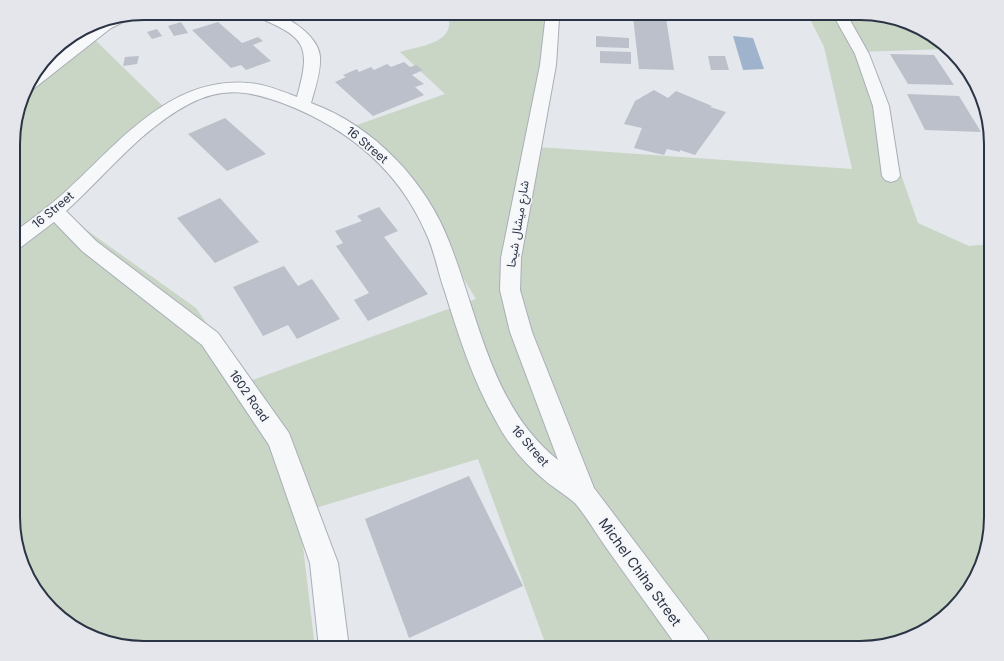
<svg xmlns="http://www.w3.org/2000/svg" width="1004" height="661" viewBox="0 0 1004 661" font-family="Inter,'Noto Sans Arabic',sans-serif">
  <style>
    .green { fill: #c9d6c5 }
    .water { fill: #9fb4cc }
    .building { fill: #bbc0ca }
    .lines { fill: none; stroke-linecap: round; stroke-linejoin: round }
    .street-casing { stroke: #a9aeb7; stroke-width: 2 }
    .street { fill: #f7f8fa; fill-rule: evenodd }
    .labels { text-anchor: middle; stroke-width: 3.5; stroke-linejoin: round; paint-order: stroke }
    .street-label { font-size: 12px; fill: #2b3445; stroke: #f4f6f9 }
    .near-street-label { font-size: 14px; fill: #2b3445; stroke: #f4f6f9 }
    .rim { fill: none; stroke: #2b3445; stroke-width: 2 }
  </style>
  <rect width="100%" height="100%" fill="#e4e7ec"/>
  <path class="green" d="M447 13H550L523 146 852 169 824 47 807 13C848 13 896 10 932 35 937 38 941 44 945 49L858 52 918 223 969 246 991 244V525L969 590 925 631 868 648H547L478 459 299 513 315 648H144L102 641 71 626 31 583 14 534V127L25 90 91 36 169 112 50 204 196 308 247 382 476 299 398 172 340 131 445 94 400 52C420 46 459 43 447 13Z"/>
  <polygon class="water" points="733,36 753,38 764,69 743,70"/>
  <g class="building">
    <polygon points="633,17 666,18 674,70 639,69"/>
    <polygon points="181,22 188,33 174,36 168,26"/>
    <polygon points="218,22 242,43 258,37 263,41 253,45 271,61 246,70 241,65 231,68 192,30"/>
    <polygon points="157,29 162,36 152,39 147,32"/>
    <polygon points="596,36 629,38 629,48 596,47"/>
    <polygon points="600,51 631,52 631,64 600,63"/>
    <polygon points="890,54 934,55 954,85 908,84"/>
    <polygon points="139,56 137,64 123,66 125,57"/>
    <polygon points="708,56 725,56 729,70 711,70"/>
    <polygon points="956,60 974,79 976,86 973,86"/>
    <polygon points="404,62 410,67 416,65 423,70 412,75 424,84 415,87 424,95 373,116 335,82 346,77 343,75 357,69 359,72 371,67 374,70 387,64 391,67"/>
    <polygon points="654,90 668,98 676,91 712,106 710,107 726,112 695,155 680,150 680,152 667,149 664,155 634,148 642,128 624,124 635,101"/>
    <polygon points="907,94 959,96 981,132 925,130"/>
    <polygon points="225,118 266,154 227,171 188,134"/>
    <polygon points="220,198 259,242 215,263 177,218"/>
    <polygon points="379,207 398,231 384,237 428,294 368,321 354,300 369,293 336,246 343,243 335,231 362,221 357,216"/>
    <polygon points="284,266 298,286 312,279 340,319 297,339 288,325 263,336 233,287"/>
    <polygon points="469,476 523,586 409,638 365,519"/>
  </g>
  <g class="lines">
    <defs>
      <g id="street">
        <path d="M253 13C259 13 266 12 272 13 290 17 319 37 320 57 321 72 315 88 311 103 374 126 427 182 450 244 479 318 492 408 558 460L510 332 500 290 501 258 540 65 546 13H707L705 16 700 17 559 19 556 65 521 258 520 290 532 332 594 488 707 637 711 648H678C654 614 629 580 605 546 596 533 586 516 575 503 567 496 557 490 548 483 526 465 509 446 496 421 473 381 459 337 445 292 438 273 435 252 426 233 398 169 349 129 285 104 250 91 224 86 189 104 140 130 106 175 66 211L96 241 218 333 289 433 338 563 349 648H319L310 563 269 445 202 345 82 251 54 222 21 247 14 249V232C31 220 48 207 64 193 116 146 169 76 248 83 265 84 281 91 297 97 312 44 305 37 255 16Z"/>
        <polygon points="832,13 846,13 869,54 889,106 900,176 897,180 891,182 885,180 882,176 873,106 855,54"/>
        <polygon points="126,17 125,21 111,28 32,90 25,91 27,86 40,69 101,22"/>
      </g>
    </defs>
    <use href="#street" class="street-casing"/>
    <use href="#street" class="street"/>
  </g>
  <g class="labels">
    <g class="street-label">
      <text transform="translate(367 145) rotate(40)" y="4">16 Street</text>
      <text transform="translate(53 210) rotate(-40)" y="4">16 Street</text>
      <text transform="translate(518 224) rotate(-81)" y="4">شارع ميشال شيحا</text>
      <text transform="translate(249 396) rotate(55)" y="4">1602 Road</text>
      <text transform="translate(530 446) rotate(49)" y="4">16 Street</text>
    </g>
    <g class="near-street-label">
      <text transform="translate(640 572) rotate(54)" y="5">Michel Chiha Street</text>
    </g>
  </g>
  <path d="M0 0H1004V661H0ZM144 20H860A124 124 0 0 1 984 144V517A124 124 0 0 1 860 641H144A124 124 0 0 1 20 517V144A124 124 0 0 1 144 20Z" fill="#e4e6eb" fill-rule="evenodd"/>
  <path class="rim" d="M144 20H860A124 124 0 0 1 984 144V517A124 124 0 0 1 860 641H144A124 124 0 0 1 20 517V144A124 124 0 0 1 144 20Z"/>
</svg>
